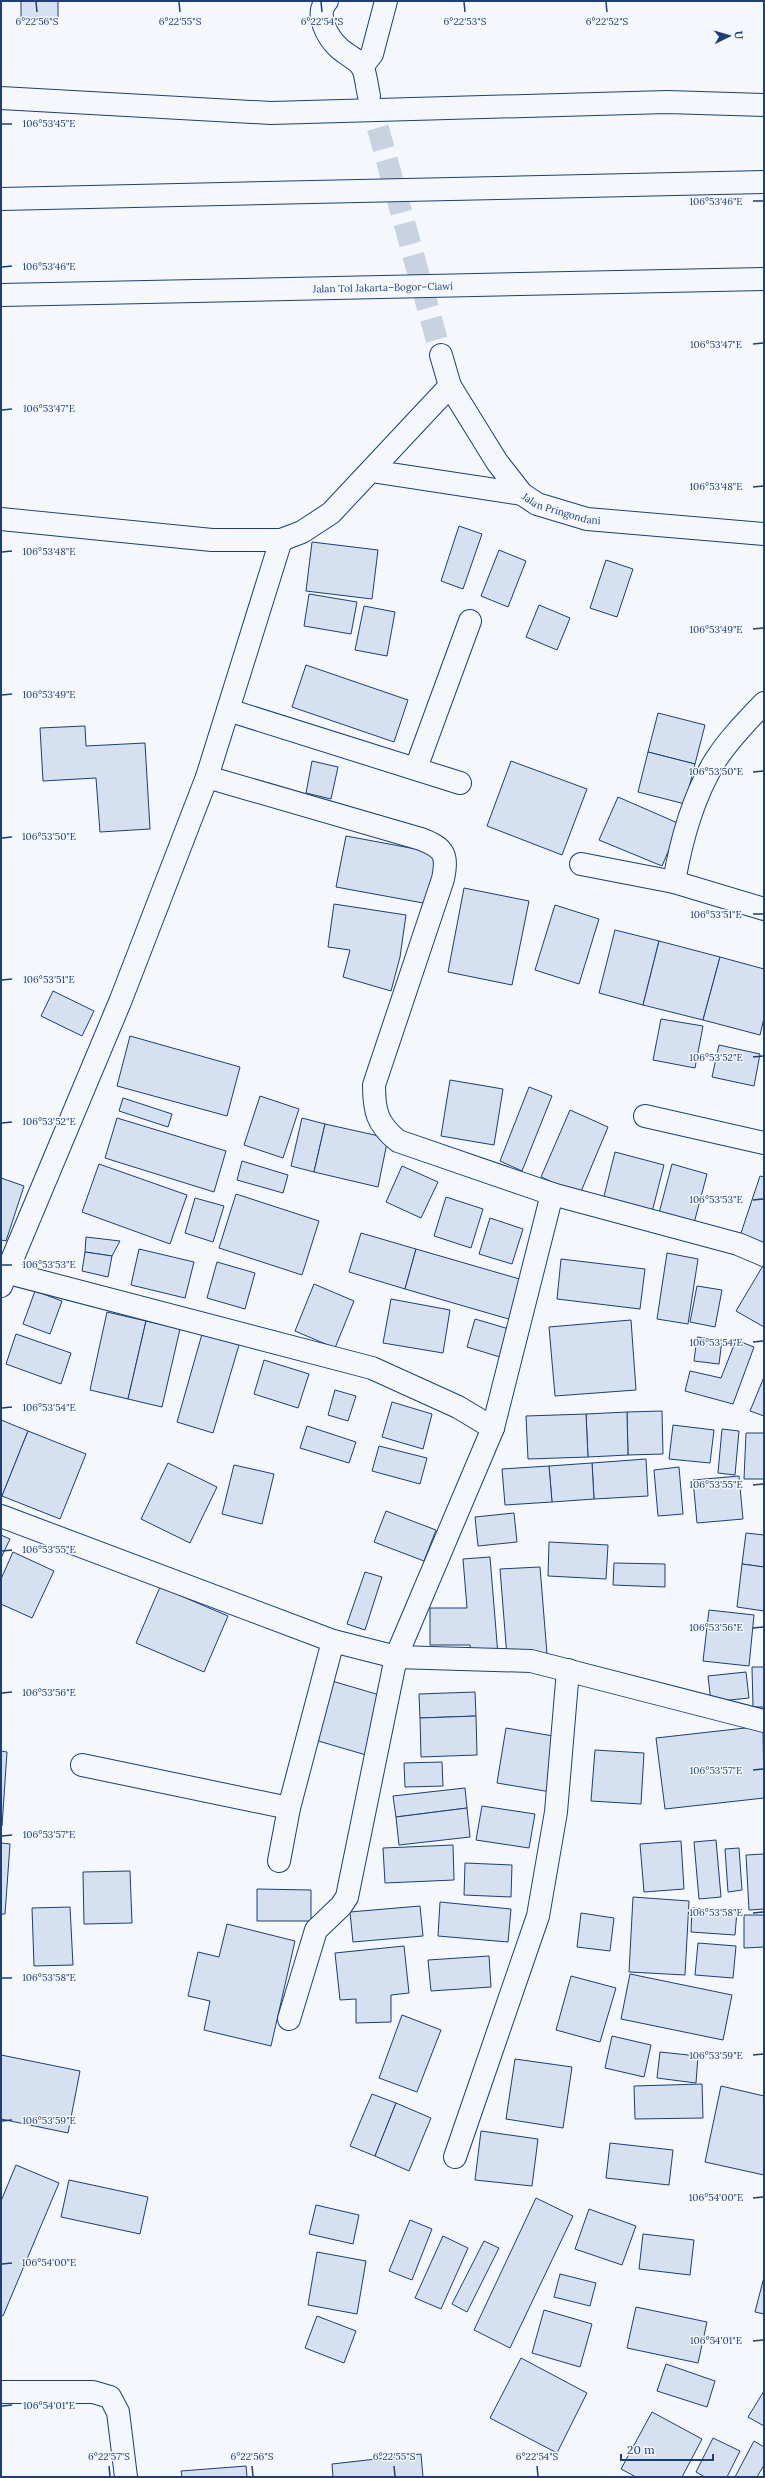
<svg xmlns="http://www.w3.org/2000/svg" width="765" height="2478" viewBox="0 0 765 2478" font-family="Lora,serif">
  <style>
    .building { fill: #d5e0f0; stroke: #1d3f73 }
    .lines { fill: none; stroke-linecap: round; stroke-linejoin: round }
    .minor-tunnel { stroke: #c9d2e0; stroke-width: 22; stroke-dasharray: 22 11; stroke-linecap: butt }
    .minor-casing { stroke: #1d3f73; stroke-width: 24 }
    .motorway-casing { stroke: #1d3f73; stroke-width: 24 }
    .minor { stroke: #f4f7fb; stroke-width: 22 }
    .motorway { stroke: #f4f7fb; stroke-width: 22 }
    .ticks { fill: none; stroke: #1d3f73; stroke-width: 1.5 }
    .labels { text-anchor: middle; stroke-width: 3; stroke-linejoin: round; paint-order: stroke }
    .street-label { font-size: 10px; fill: #1d3f73; stroke: #f4f7fb }
    .ticks-label { font-size: 10px; text-anchor: middle; fill: #1d3f73; stroke: #f4f7fb; stroke-width: 3; stroke-linejoin: round; paint-order: stroke }
  </style>
  <rect width="100%" height="100%" fill="#f4f7fb"/>
  <g class="building">
    <polygon points="21,1 58,1 58,18 21,19"/>
    <polygon points="459,526 482,534 463,589 441,581"/>
    <polygon points="312,542 378,550 372,599 306,591"/>
    <polygon points="499,550 526,561 508,607 481,596"/>
    <polygon points="606,560 633,569 617,617 590,608"/>
    <polygon points="309,594 357,602 351,634 304,626"/>
    <polygon points="539,605 570,618 557,650 526,637"/>
    <polygon points="364,606 395,612 387,656 355,650"/>
    <polygon points="306,665 408,700 394,742 292,707"/>
    <polygon points="658,713 705,725 695,764 648,752"/>
    <polygon points="85,726 86,746 145,743 150,829 100,832 96,778 43,781 40,728"/>
    <polygon points="648,752 695,764 685,804 638,792"/>
    <polygon points="312,761 338,767 331,799 306,793"/>
    <polygon points="511,761 587,789 562,855 487,826"/>
    <polygon points="618,797 680,824 662,866 599,840"/>
    <polygon points="346,836 443,854 434,905 336,887"/>
    <polygon points="464,888 529,901 512,985 448,972"/>
    <polygon points="334,904 406,915 400,957 391,991 343,977 350,950 328,947"/>
    <polygon points="555,905 599,919 579,984 535,970"/>
    <polygon points="615,930 659,941 643,1005 599,993"/>
    <polygon points="659,941 720,957 703,1020 643,1005"/>
    <polygon points="720,957 764,969 764,1018 760,1035 703,1020"/>
    <polygon points="53,991 94,1011 82,1036 41,1016"/>
    <polygon points="661,1019 703,1026 695,1068 653,1060"/>
    <polygon points="130,1036 240,1067 227,1116 117,1086"/>
    <polygon points="719,1045 760,1054 754,1086 712,1077"/>
    <polygon points="450,1080 503,1089 494,1145 441,1136"/>
    <polygon points="529,1087 552,1096 522,1171 500,1161"/>
    <polygon points="260,1096 299,1109 283,1158 244,1145"/>
    <polygon points="123,1098 172,1114 168,1127 119,1111"/>
    <polygon points="570,1110 608,1127 580,1194 541,1177"/>
    <polygon points="117,1118 226,1151 214,1192 105,1158"/>
    <polygon points="302,1118 325,1124 314,1172 291,1166"/>
    <polygon points="325,1124 388,1138 378,1187 314,1172"/>
    <polygon points="615,1152 664,1165 652,1212 603,1200"/>
    <polygon points="242,1161 288,1175 283,1193 237,1180"/>
    <polygon points="99,1164 187,1195 170,1244 82,1212"/>
    <polygon points="672,1164 707,1174 693,1227 658,1217"/>
    <polygon points="402,1166 438,1182 421,1218 386,1202"/>
    <polygon points="760,1176 764,1177 764,1247 739,1239"/>
    <polygon points="1,1178 24,1186 6,1241 1,1240"/>
    <polygon points="236,1194 319,1221 302,1275 219,1248"/>
    <polygon points="446,1197 483,1209 471,1248 434,1236"/>
    <polygon points="195,1198 224,1206 213,1242 185,1233"/>
    <polygon points="490,1218 523,1229 512,1264 479,1254"/>
    <polygon points="361,1233 416,1249 405,1289 349,1272"/>
    <polygon points="86,1237 120,1241 112,1256 85,1252"/>
    <polygon points="139,1249 194,1262 185,1298 131,1285"/>
    <polygon points="416,1249 523,1280 512,1320 405,1289"/>
    <polygon points="85,1252 112,1256 108,1277 82,1271"/>
    <polygon points="667,1253 698,1259 688,1324 657,1319"/>
    <polygon points="561,1259 645,1269 640,1309 557,1299"/>
    <polygon points="217,1262 255,1273 245,1309 207,1298"/>
    <polygon points="764,1264 764,1327 736,1311"/>
    <polygon points="314,1284 354,1301 335,1348 295,1331"/>
    <polygon points="697,1286 722,1290 715,1327 690,1322"/>
    <polygon points="35,1291 62,1301 50,1334 23,1324"/>
    <polygon points="391,1299 450,1310 443,1353 383,1343"/>
    <polygon points="107,1312 146,1321 128,1399 90,1390"/>
    <polygon points="475,1319 509,1329 500,1357 467,1347"/>
    <polygon points="631,1320 636,1390 555,1396 549,1327"/>
    <polygon points="146,1321 180,1329 162,1407 128,1399"/>
    <polygon points="16,1334 71,1353 61,1384 6,1364"/>
    <polygon points="202,1334 239,1345 213,1433 177,1422"/>
    <polygon points="697,1337 722,1340 719,1364 694,1361"/>
    <polygon points="736,1340 754,1347 733,1404 685,1391 690,1371 721,1378"/>
    <polygon points="264,1360 309,1374 298,1408 254,1394"/>
    <polygon points="764,1377 764,1416 750,1411"/>
    <polygon points="335,1390 356,1396 348,1421 328,1415"/>
    <polygon points="392,1402 432,1414 423,1449 382,1437"/>
    <polygon points="662,1411 663,1454 628,1455 627,1412"/>
    <polygon points="627,1412 628,1455 588,1457 586,1414"/>
    <polygon points="586,1414 588,1457 528,1459 526,1416"/>
    <polygon points="1,1420 28,1431 2,1496 1,1496"/>
    <polygon points="673,1425 714,1430 710,1463 669,1459"/>
    <polygon points="307,1426 356,1442 349,1463 300,1448"/>
    <polygon points="722,1429 739,1431 735,1475 718,1473"/>
    <polygon points="28,1431 86,1454 60,1519 2,1496"/>
    <polygon points="746,1433 764,1433 764,1479 744,1479"/>
    <polygon points="379,1446 427,1458 420,1484 372,1471"/>
    <polygon points="646,1459 648,1496 594,1499 592,1463"/>
    <polygon points="168,1463 217,1487 190,1543 141,1519"/>
    <polygon points="592,1463 594,1499 552,1502 549,1466"/>
    <polygon points="234,1465 274,1474 262,1524 222,1514"/>
    <polygon points="549,1466 552,1502 505,1505 502,1469"/>
    <polygon points="679,1467 683,1514 658,1516 654,1470"/>
    <polygon points="739,1476 743,1519 697,1523 693,1480"/>
    <polygon points="386,1511 436,1530 424,1561 374,1542"/>
    <polygon points="514,1513 517,1542 478,1546 475,1517"/>
    <polygon points="746,1533 764,1535 764,1567 742,1564"/>
    <polygon points="1,1535 10,1539 1,1558"/>
    <polygon points="549,1542 608,1545 606,1579 548,1576"/>
    <polygon points="13,1552 54,1571 32,1618 1,1604 1,1579"/>
    <polygon points="490,1557 498,1655 471,1657 470,1645 430,1645 430,1608 467,1608 463,1559"/>
    <polygon points="614,1563 665,1564 665,1587 613,1585"/>
    <polygon points="742,1564 764,1567 764,1611 737,1607"/>
    <polygon points="540,1567 547,1654 507,1657 500,1569"/>
    <polygon points="365,1572 382,1577 365,1630 347,1624"/>
    <polygon points="160,1587 228,1616 204,1672 136,1643"/>
    <polygon points="709,1610 754,1615 749,1666 703,1661"/>
    <polygon points="752,1667 764,1667 764,1707 753,1707"/>
    <polygon points="746,1672 749,1698 711,1702 708,1676"/>
    <polygon points="332,1681 383,1696 366,1755 315,1740"/>
    <polygon points="475,1692 476,1716 420,1718 419,1694"/>
    <polygon points="476,1716 477,1755 421,1757 420,1718"/>
    <polygon points="763,1726 764,1798 665,1809 656,1738"/>
    <polygon points="506,1728 559,1737 551,1792 497,1783"/>
    <polygon points="595,1750 644,1753 641,1804 591,1801"/>
    <polygon points="1,1751 7,1752 2,1826 1,1826"/>
    <polygon points="442,1762 443,1786 405,1787 404,1763"/>
    <polygon points="465,1788 467,1808 396,1817 393,1796"/>
    <polygon points="482,1806 535,1814 529,1848 476,1840"/>
    <polygon points="467,1808 470,1837 399,1845 396,1817"/>
    <polygon points="716,1840 721,1897 699,1899 694,1842"/>
    <polygon points="681,1841 684,1889 644,1892 640,1844"/>
    <polygon points="1,1843 10,1844 5,1914 1,1914"/>
    <polygon points="453,1845 454,1880 385,1883 383,1848"/>
    <polygon points="739,1848 742,1890 728,1892 725,1849"/>
    <polygon points="764,1854 764,1909 749,1910 746,1855"/>
    <polygon points="465,1863 512,1865 511,1897 464,1895"/>
    <polygon points="130,1871 132,1923 84,1924 83,1872"/>
    <polygon points="257,1889 311,1890 311,1921 257,1921"/>
    <polygon points="633,1897 689,1901 685,1975 629,1972"/>
    <polygon points="440,1902 511,1909 508,1942 438,1936"/>
    <polygon points="420,1906 423,1936 353,1942 350,1912"/>
    <polygon points="70,1907 73,1965 34,1966 32,1908"/>
    <polygon points="692,1908 737,1911 735,1935 691,1932"/>
    <polygon points="581,1913 614,1918 610,1951 577,1947"/>
    <polygon points="744,1915 764,1915 764,1947 744,1948"/>
    <polygon points="227,1924 295,1941 271,2046 204,2030 210,2001 188,1996 198,1952 219,1957"/>
    <polygon points="698,1943 736,1946 733,1978 695,1975"/>
    <polygon points="404,1946 409,1993 391,1995 391,2022 356,2023 356,1999 340,2000 335,1953"/>
    <polygon points="489,1956 491,1987 431,1991 428,1960"/>
    <polygon points="630,1974 732,1995 723,2040 621,2019"/>
    <polygon points="571,1976 616,1988 600,2042 556,2030"/>
    <polygon points="402,2015 441,2030 417,2092 379,2078"/>
    <polygon points="612,2036 651,2045 644,2077 605,2068"/>
    <polygon points="660,2052 698,2056 696,2083 657,2078"/>
    <polygon points="1,2055 80,2071 68,2133 1,2119"/>
    <polygon points="515,2059 572,2067 563,2128 506,2119"/>
    <polygon points="702,2084 703,2118 635,2119 634,2086"/>
    <polygon points="721,2086 764,2096 764,2175 705,2162"/>
    <polygon points="372,2094 396,2103 375,2156 350,2146"/>
    <polygon points="396,2103 431,2118 409,2171 375,2156"/>
    <polygon points="481,2131 538,2139 532,2186 475,2180"/>
    <polygon points="610,2143 673,2150 669,2185 606,2178"/>
    <polygon points="16,2165 59,2183 3,2316 1,2315 1,2201"/>
    <polygon points="69,2180 148,2197 140,2234 61,2217"/>
    <polygon points="536,2198 573,2216 510,2348 474,2330"/>
    <polygon points="316,2205 359,2215 353,2244 309,2234"/>
    <polygon points="589,2209 636,2226 622,2265 575,2249"/>
    <polygon points="410,2220 432,2229 412,2280 389,2271"/>
    <polygon points="643,2234 694,2240 690,2275 639,2269"/>
    <polygon points="443,2236 468,2248 441,2309 415,2298"/>
    <polygon points="484,2241 499,2248 467,2312 452,2304"/>
    <polygon points="317,2252 366,2261 357,2314 308,2305"/>
    <polygon points="560,2274 596,2283 590,2306 554,2297"/>
    <polygon points="764,2277 764,2314 755,2312"/>
    <polygon points="636,2307 707,2322 698,2363 627,2348"/>
    <polygon points="544,2310 592,2324 580,2367 532,2353"/>
    <polygon points="317,2316 356,2331 344,2363 305,2348"/>
    <polygon points="521,2358 587,2393 557,2453 490,2418"/>
    <polygon points="666,2364 715,2381 707,2407 657,2391"/>
    <polygon points="764,2391 764,2426 748,2417"/>
    <polygon points="652,2412 702,2439 682,2477 636,2477 621,2469"/>
    <polygon points="713,2438 740,2451 727,2477 705,2477 696,2472"/>
    <polygon points="754,2441 764,2447 764,2465 757,2477 735,2477"/>
    <polygon points="421,2454 423,2477 333,2477 332,2464"/>
    <polygon points="246,2466 247,2477 182,2477 181,2471"/>
  </g>
  <g class="lines">
    <polyline class="minor-tunnel" points="369,96 441,355"/>
    <defs>
      <g id="minor">
        <path d="M327 1C314 14 328 38 339 48 345 54 359 60 363 68 366 76 367 87 369 96"/>
        <polyline points="362,67 372,54 386,1"/>
        <path id="s1" d="M441 355 450 386 497 462 522 494 537 504 587 519 764 534"/>
        <polyline points="371,471 522,494"/>
        <polyline points="1,519 212,540 281,540 302,532 331,513 450,386"/>
        <polyline points="228,710 460,783"/>
        <polyline points="416,768 470,621"/>
        <path d="M207 777 421 839C444 848 448 854 443 879L374 1085C374 1111 377 1124 398 1141L552 1194 738 1244 764 1255"/>
        <polyline points="581,864 674,882 764,909"/>
        <path d="M674 882C681 841 693 797 715 761 728 740 747 721 764 703"/>
        <polyline points="645,1116 764,1143"/>
        <polyline points="1,1271 372,1368 458,1407 493,1428"/>
        <polyline points="1,1286 120,1002 207,777 281,540"/>
        <polyline points="1,1516 333,1641 396,1657 531,1661 764,1721"/>
        <polyline points="82,1765 289,1808"/>
        <polyline points="279,1861 289,1808 333,1641"/>
        <polyline points="289,2019 316,1930 341,1906 347,1897 396,1657 493,1428 552,1194"/>
        <polyline points="455,2157 538,1916 556,1812 568,1670"/>
        <polyline points="1,2392 93,2392 110,2397 118,2412 126,2477"/>
      </g>
      <g id="motorway">
        <polyline points="1,98 271,113 667,102 764,105"/>
        <polyline points="1,199 764,182"/>
        <path id="s2" d="M1 295 764 279"/>
      </g>
    </defs>
    <use href="#minor" class="minor-casing"/>
    <use href="#motorway" class="motorway-casing"/>
    <use href="#minor" class="minor"/>
    <use href="#motorway" class="motorway"/>
  </g>
  <path class="ticks" d="M36 2 37 12M179 2 180 12M321 2 322 12M464 2 465 12M606 2 607 12M2 124H12M753 201H763M2 267 12 266M753 344 763 343M2 410 12 409M753 487 763 486M2 552 12 551M753 629 763 628M2 695 12 694M753 772 763 771M2 838 12 837M753 914H763M2 980 12 979M753 1057 763 1056M2 1123 12 1122M753 1200 763 1199M2 1265H12M753 1342 763 1341M2 1408 12 1407M753 1485 763 1484M2 1551 12 1550M753 1628 763 1627M2 1693 12 1692M753 1770 763 1769M2 1836 12 1835M753 1913 763 1912M2 1978H12M753 2055 763 2054M2 2121 12 2120M753 2198 763 2197M2 2264 12 2263M753 2341 763 2340M2 2406 12 2405M109 2466 110 2476M252 2466 253 2476M394 2466 395 2476M537 2466 538 2476"/>
  <g class="labels">
    <g class="street-label">
      <text dy="4" stroke="none"><textPath href="#s2" startOffset="382">Jalan Tol Jakarta–Bogor–Ciawi</textPath></text>
      <text dy="4" stroke="none"><textPath href="#s1" startOffset="205">Jalan Pringondani</textPath></text>
    </g>
  </g>
  <g class="ticks-label">
    <text x="37" y="25">6°22'56"S</text>
    <text x="180" y="25">6°22'55"S</text>
    <text x="322" y="25">6°22'54"S</text>
    <text x="465" y="25">6°22'53"S</text>
    <text x="607" y="25">6°22'52"S</text>
    <text x="49" y="127">106°53'45"E</text>
    <text x="716" y="205">106°53'46"E</text>
    <text x="49" y="270">106°53'46"E</text>
    <text x="716" y="348">106°53'47"E</text>
    <text x="49" y="412">106°53'47"E</text>
    <text x="716" y="490">106°53'48"E</text>
    <text x="49" y="555">106°53'48"E</text>
    <text x="716" y="633">106°53'49"E</text>
    <text x="49" y="698">106°53'49"E</text>
    <text x="716" y="775">106°53'50"E</text>
    <text x="49" y="840">106°53'50"E</text>
    <text x="716" y="918">106°53'51"E</text>
    <text x="49" y="983">106°53'51"E</text>
    <text x="716" y="1061">106°53'52"E</text>
    <text x="49" y="1125">106°53'52"E</text>
    <text x="716" y="1203">106°53'53"E</text>
    <text x="49" y="1268">106°53'53"E</text>
    <text x="716" y="1346">106°53'54"E</text>
    <text x="49" y="1411">106°53'54"E</text>
    <text x="716" y="1488">106°53'55"E</text>
    <text x="49" y="1553">106°53'55"E</text>
    <text x="716" y="1631">106°53'56"E</text>
    <text x="49" y="1696">106°53'56"E</text>
    <text x="716" y="1774">106°53'57"E</text>
    <text x="49" y="1838">106°53'57"E</text>
    <text x="716" y="1916">106°53'58"E</text>
    <text x="49" y="1981">106°53'58"E</text>
    <text x="716" y="2059">106°53'59"E</text>
    <text x="49" y="2124">106°53'59"E</text>
    <text x="716" y="2201">106°54'00"E</text>
    <text x="49" y="2266">106°54'00"E</text>
    <text x="716" y="2344">106°54'01"E</text>
    <text x="49" y="2409">106°54'01"E</text>
    <text x="109" y="2460">6°22'57"S</text>
    <text x="252" y="2460">6°22'56"S</text>
    <text x="394" y="2460">6°22'55"S</text>
    <text x="537" y="2460">6°22'54"S</text>
  </g>
  <rect width="765" height="2478" fill="none" stroke="#1d3f73" stroke-width="4"/>
  <g transform="translate(729 36) rotate(85)" stroke="#f4f7fb" stroke-width="3" paint-order="stroke">
  <path d="M0-3L7 15L0 10L-7 15Z" fill="#1d3f73"/>
  <text y="-6" font-size="11" font-weight="bold" text-anchor="middle" fill="#1d3f73">U</text>
  </g>
  <path d="M621 2454v6h92v-6" fill="none" stroke="#1d3f73" stroke-width="2"/>
  <text x="627" y="2454" font-size="12" fill="#1d3f73" stroke="#f4f7fb" stroke-width="3" paint-order="stroke">20 m</text>
</svg>
